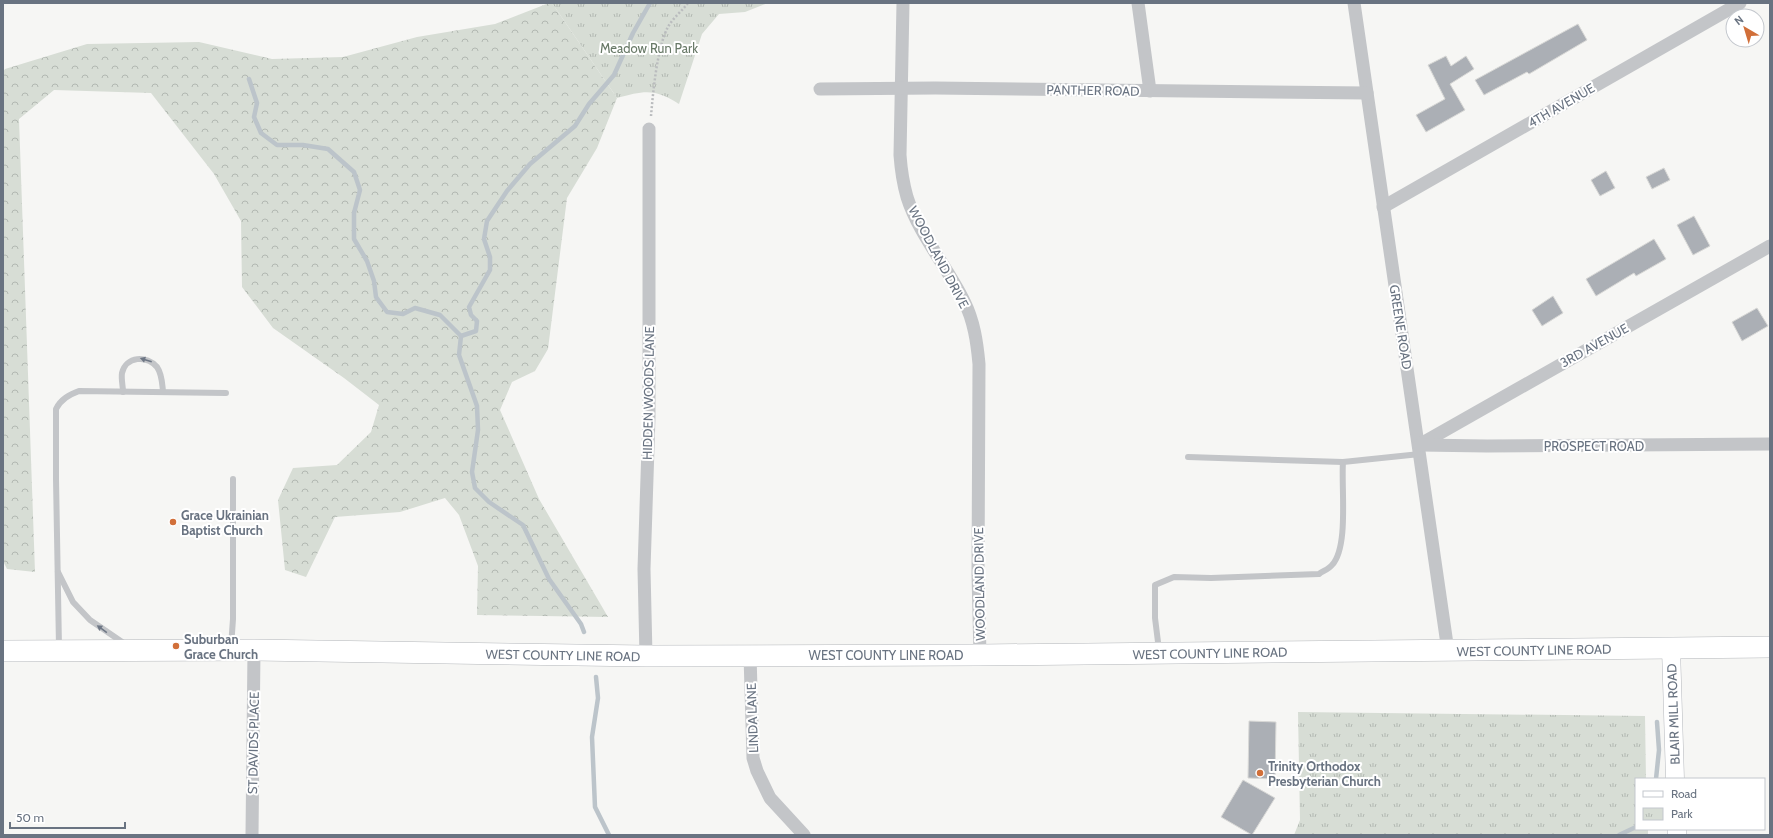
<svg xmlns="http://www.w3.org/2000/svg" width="1773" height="838" viewBox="0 0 1773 838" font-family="Cabin,sans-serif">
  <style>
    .forest { fill: url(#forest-crowns) }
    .park { fill: url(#park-tufts) }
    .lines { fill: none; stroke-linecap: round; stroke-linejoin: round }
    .stream { stroke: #bcc4ca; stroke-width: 4.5 }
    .building { fill: #abafb5; stroke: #d8d8d6 }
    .secondary-casing { stroke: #b5b8bd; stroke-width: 19 }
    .primary-casing { stroke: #b4b7bb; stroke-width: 22 }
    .path { stroke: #babcbe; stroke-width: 2.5; stroke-dasharray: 2 2; stroke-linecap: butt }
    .lane { stroke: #c3c5c8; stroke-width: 6 }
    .street { stroke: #c3c5c8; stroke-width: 13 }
    .secondary { stroke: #fff; stroke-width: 18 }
    .primary { stroke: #fff; stroke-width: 21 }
    .oneway { fill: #6e7785 }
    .poi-dot { fill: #d16f39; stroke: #fff; stroke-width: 1.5 }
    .labels { text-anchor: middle; stroke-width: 4; stroke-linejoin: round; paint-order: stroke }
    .park-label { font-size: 13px; fill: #687967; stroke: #fff }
    .street-label { font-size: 13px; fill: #697381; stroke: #fff }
    .poi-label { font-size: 13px; font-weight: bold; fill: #697381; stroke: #fff; text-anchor: start }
  </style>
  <defs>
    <pattern id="forest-crowns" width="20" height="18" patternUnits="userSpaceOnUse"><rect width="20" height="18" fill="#d7ddd5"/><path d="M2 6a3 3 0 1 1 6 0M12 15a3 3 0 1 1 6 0" fill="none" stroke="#b2b8b2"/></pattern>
    <pattern id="park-tufts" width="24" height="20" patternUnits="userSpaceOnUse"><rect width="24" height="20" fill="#d7ddd5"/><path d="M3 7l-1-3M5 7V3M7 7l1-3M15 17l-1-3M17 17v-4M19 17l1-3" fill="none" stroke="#b2b8b2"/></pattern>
  </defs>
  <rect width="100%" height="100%" fill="#f6f6f4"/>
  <polygon class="forest" points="549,3 552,3 617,98 597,148 567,198 548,349 535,371 512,382 500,410 539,499 608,617 477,615 478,566 459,515 445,498 400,512 335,517 306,577 285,570 278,500 293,468 337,465 371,432 379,405 344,378 273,328 242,287 241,221 214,174 151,93 54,90 19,119 35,572 7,569 3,561 3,72 5,69 87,44 199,42 272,59 343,57 417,37 495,24"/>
  <g class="park">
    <path d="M552 3H768L745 12 719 14 702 34 679 104C654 88 644 91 617 98Z"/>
    <polygon points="1298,712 1645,716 1646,779 1636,779 1636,829 1648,829 1648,835 1294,835 1300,820"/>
  </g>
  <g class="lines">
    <g class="stream">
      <polyline points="249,79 257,103 254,117 261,133 277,145 303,145 328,149 354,172 360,190 354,213 354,239 367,261 374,281 376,297 387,312 403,314 415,308 440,315 461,336 459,355 477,406 478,430 472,472 475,488 489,502 523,525 549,579 581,624 584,632"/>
      <polyline points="461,336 476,331 477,321 471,315 469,307 490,270 490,257 484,239 487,221 507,191 530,164 575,126 589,104 614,75 633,33 650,3"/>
      <polyline points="596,677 598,698 592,737 595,807 609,835"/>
      <polyline points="1656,779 1659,750 1657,722"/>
      <polyline points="1619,835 1636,827"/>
    </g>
  </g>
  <g class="building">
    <polygon points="1578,24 1587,40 1529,74 1527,72 1484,95 1475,80"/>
    <polygon points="1446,56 1451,66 1466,56 1474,69 1450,84 1465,110 1426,132 1416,115 1445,99 1428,65"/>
    <polygon points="1664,168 1670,180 1652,189 1646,177"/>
    <polygon points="1606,171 1615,188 1600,196 1591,180"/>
    <polygon points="1694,216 1710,246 1693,255 1677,225"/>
    <polygon points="1654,239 1666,259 1636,276 1634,273 1596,296 1586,279"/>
    <polygon points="1553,296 1563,313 1542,326 1532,310"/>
    <polygon points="1757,308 1768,326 1742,341 1732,322"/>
    <polygon points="1249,721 1276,722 1275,779 1248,778"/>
    <polygon points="1243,780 1275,798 1252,835 1221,817"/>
  </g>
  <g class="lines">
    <defs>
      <g id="secondary">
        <polyline points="1671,648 1675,779"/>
        <polyline points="1677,829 1677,835"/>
      </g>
      <polyline id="primary" points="3,651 254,650 646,656 980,655 1770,647"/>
    </defs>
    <use href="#secondary" class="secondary-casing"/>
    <use href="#primary" class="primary-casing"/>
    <path class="path" d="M651 116C653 93 657 47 668 27 673 18 682 11 688 3"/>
    <g class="lane">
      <path d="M123 392C123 386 121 379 122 373 126 356 147 355 157 367 162 374 162 383 163 391"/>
      <polyline points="1188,457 1343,462"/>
      <polyline points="58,572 73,602 90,620 125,644"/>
      <path d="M59 647 56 479V409C61 399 69 395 79 391L226 393"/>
      <polyline points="231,647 233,619 233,479"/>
      <path d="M1159 650 1155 618V585L1174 577 1211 578 1319 574C1323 571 1329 569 1332 565 1349 547 1341 487 1343 462L1420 454"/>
    </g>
    <g class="street">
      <path d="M903 3 900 155C901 169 903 183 907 197 919 235 947 266 964 301 974 321 977 342 979 364L978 574 980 655"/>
      <polyline points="1138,3 1150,91"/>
      <polyline points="1354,3 1448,651"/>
      <polyline points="820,89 935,88 1367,93"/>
      <polyline points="1383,207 1740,3"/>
      <polyline points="1419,445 1770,246"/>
      <polyline points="1420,445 1487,446 1770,444"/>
      <polyline points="750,655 753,758 757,771 770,798 804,835"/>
      <polyline points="646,656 644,569 649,417 649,129"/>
      <polyline points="252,835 254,650"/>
    </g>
    <use href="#secondary" class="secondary"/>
    <use href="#primary" class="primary"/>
  </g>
  <defs><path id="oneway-solid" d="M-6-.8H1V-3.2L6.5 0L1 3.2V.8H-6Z"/></defs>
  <g class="oneway">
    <use href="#oneway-solid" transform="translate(146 360) rotate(-163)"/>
    <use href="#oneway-solid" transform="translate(102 629) rotate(-144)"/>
  </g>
  <g class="poi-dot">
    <circle cx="173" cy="522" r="4"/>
    <circle cx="176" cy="646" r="4"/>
    <circle cx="1260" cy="773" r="4"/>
  </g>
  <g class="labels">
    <g class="park-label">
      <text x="649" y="53">Meadow Run Park</text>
    </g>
    <g class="street-label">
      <text transform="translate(1093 90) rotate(1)" y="5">PANTHER ROAD</text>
      <text transform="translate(1561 105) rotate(-30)" y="5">4TH AVENUE</text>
      <text transform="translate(939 257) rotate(62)" y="5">WOODLAND DRIVE</text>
      <text transform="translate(1401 327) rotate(81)" y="5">GREENE ROAD</text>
      <text transform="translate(1594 345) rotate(-29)" y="5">3RD AVENUE</text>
      <text transform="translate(648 393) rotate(-89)" y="5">HIDDEN WOODS LANE</text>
      <text x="1594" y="451">PROSPECT ROAD</text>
      <text transform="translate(979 584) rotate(-91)" y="5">WOODLAND DRIVE</text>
      <text transform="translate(1534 650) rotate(-1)" y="5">WEST COUNTY LINE ROAD</text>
      <text transform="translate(1210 653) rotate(-1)" y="5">WEST COUNTY LINE ROAD</text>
      <text transform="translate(563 655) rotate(1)" y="5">WEST COUNTY LINE ROAD</text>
      <text x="886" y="660">WEST COUNTY LINE ROAD</text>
      <text transform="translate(1673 714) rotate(-92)" y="5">BLAIR MILL ROAD</text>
      <text transform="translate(752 718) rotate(-92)" y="5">LINDA LANE</text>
      <text transform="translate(253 743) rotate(-89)" y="5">ST DAVIDS PLACE</text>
    </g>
    <g class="poi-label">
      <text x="181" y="520">Grace Ukrainian<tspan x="181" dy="15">Baptist Church</tspan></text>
      <text x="184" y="644">Suburban<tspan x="184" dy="15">Grace Church</tspan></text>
      <text x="1268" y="771">Trinity Orthodox<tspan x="1268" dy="15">Presbyterian Church</tspan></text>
    </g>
  </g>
  <rect width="1773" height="838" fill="none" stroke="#697381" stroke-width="8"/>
  <rect x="1635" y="778" width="130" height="52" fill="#ffffff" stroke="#c3c7cd"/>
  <rect x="1643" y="791" width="20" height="6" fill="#ffffff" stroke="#c3c7cd"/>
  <text x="1671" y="798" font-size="12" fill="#697381">Road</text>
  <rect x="1643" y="808" width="20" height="12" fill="url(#park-tufts)" stroke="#c3c7cd"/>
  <text x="1671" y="818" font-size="12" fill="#697381">Park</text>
  <g transform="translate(1745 28) rotate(322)"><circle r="19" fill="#ffffff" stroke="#c3c7cd"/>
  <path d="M0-3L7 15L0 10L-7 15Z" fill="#d16f39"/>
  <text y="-6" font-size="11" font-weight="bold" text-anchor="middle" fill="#697381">N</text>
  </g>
  <path d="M10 822v6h115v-6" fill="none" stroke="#697381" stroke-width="2"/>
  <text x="16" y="822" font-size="12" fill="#697381" stroke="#ffffff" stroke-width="3" paint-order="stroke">50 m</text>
</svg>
